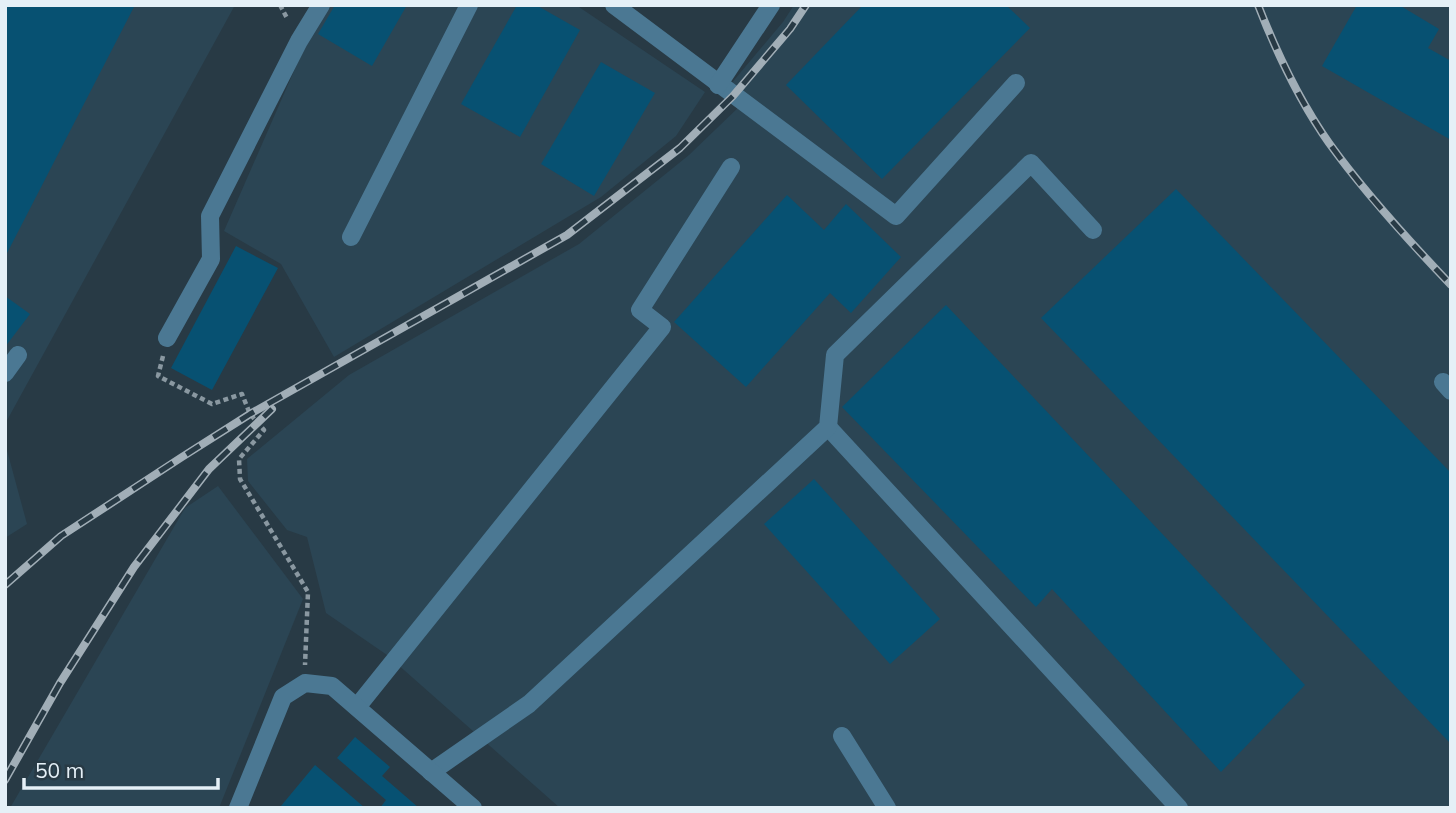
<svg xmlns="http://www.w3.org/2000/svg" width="1456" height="813" viewBox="0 0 1456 813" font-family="Mulish,sans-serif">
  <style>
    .built { fill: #2b4554 }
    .building { fill: #075172 }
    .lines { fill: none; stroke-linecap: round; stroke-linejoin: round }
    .path { stroke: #8a98a1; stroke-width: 4.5; stroke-dasharray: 5 3.5; stroke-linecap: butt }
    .minor { stroke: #4b7893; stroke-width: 18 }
    .rail-casing { stroke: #a1aeb7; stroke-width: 8 }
    .rail { stroke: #283a45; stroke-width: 5; stroke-dasharray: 16; stroke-linecap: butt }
  </style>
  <rect width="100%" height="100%" fill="#283a45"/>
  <g class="built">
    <polygon points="5,5 235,5 5,424"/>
    <polygon points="329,5 576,5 705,92 676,136 601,197 334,357 281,264 224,231 304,48"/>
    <polygon points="794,5 1451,5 1451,808 560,808 387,655 326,613 307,537 287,530 248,481 247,459 349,375 579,244 689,155 742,104 725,91 783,22"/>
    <polygon points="5,443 27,524 5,538"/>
    <polygon points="218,486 303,599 219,808 10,808 185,508"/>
  </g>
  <g class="building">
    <polygon points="5,5 135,5 5,257"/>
    <polygon points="335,5 407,5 372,66 318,34"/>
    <polygon points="517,5 536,5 580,30 520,137 461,104"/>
    <polygon points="863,5 1006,5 1030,28 882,179 786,85"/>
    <polygon points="1357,5 1399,5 1439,29 1428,48 1451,61 1451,140 1322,66"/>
    <polygon points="601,62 655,93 594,196 541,164"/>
    <polygon points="1176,189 1451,473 1451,744 1041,318"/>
    <polygon points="787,195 824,230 846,204 901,257 851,313 830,293 746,387 674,322"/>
    <polygon points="236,246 278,268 212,390 171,368"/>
    <polygon points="5,296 30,314 5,347"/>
    <polygon points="946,305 1305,685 1221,772 1052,589 1036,607 842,407"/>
    <polygon points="814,479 940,619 890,664 764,524"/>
    <polygon points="355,737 390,767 382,776 419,808 380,808 386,800 337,758"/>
    <polygon points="315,765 365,808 283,808 281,806"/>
  </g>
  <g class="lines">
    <g class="path">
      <polyline points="280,5 288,20"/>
      <polyline points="163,356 158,376 212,404 242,394 250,414 264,430 239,459 240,479 308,592 305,665"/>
    </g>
    <g class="minor">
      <polyline points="614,5 896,216 1016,83"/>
      <polyline points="718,85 771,5"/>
      <polyline points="351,237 469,5"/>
      <polyline points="167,338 211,259 210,216 299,41 321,5"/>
      <polyline points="5,373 18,355"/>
      <polyline points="1443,382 1451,391"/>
      <polyline points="828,427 1179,808"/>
      <polyline points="357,707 662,327 640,310 731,167"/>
      <polyline points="842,736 887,808"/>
      <polyline points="431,772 529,704 828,427 835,355 1031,163 1093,230"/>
      <polyline points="238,808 283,697 305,683 332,686 473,808"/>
    </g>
    <defs>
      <g id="rail">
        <path d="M1258 5C1276 51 1300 102 1329 143 1365 193 1408 240 1451 285"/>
        <polyline points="5,585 61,536 182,457 250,414 567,235 680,148 733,96 790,29 806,5"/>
        <polyline points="5,780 60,683 134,567 209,469 272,409"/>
      </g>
    </defs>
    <use href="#rail" class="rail-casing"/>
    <use href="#rail" class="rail"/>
  </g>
  <rect width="1456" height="813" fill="none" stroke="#e5f0f7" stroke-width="14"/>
  <path d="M24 778v10h194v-10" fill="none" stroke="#e5f0f7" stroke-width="3.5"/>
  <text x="35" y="778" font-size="21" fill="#e5f0f7" stroke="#283a45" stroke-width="5" paint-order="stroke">50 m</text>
</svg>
